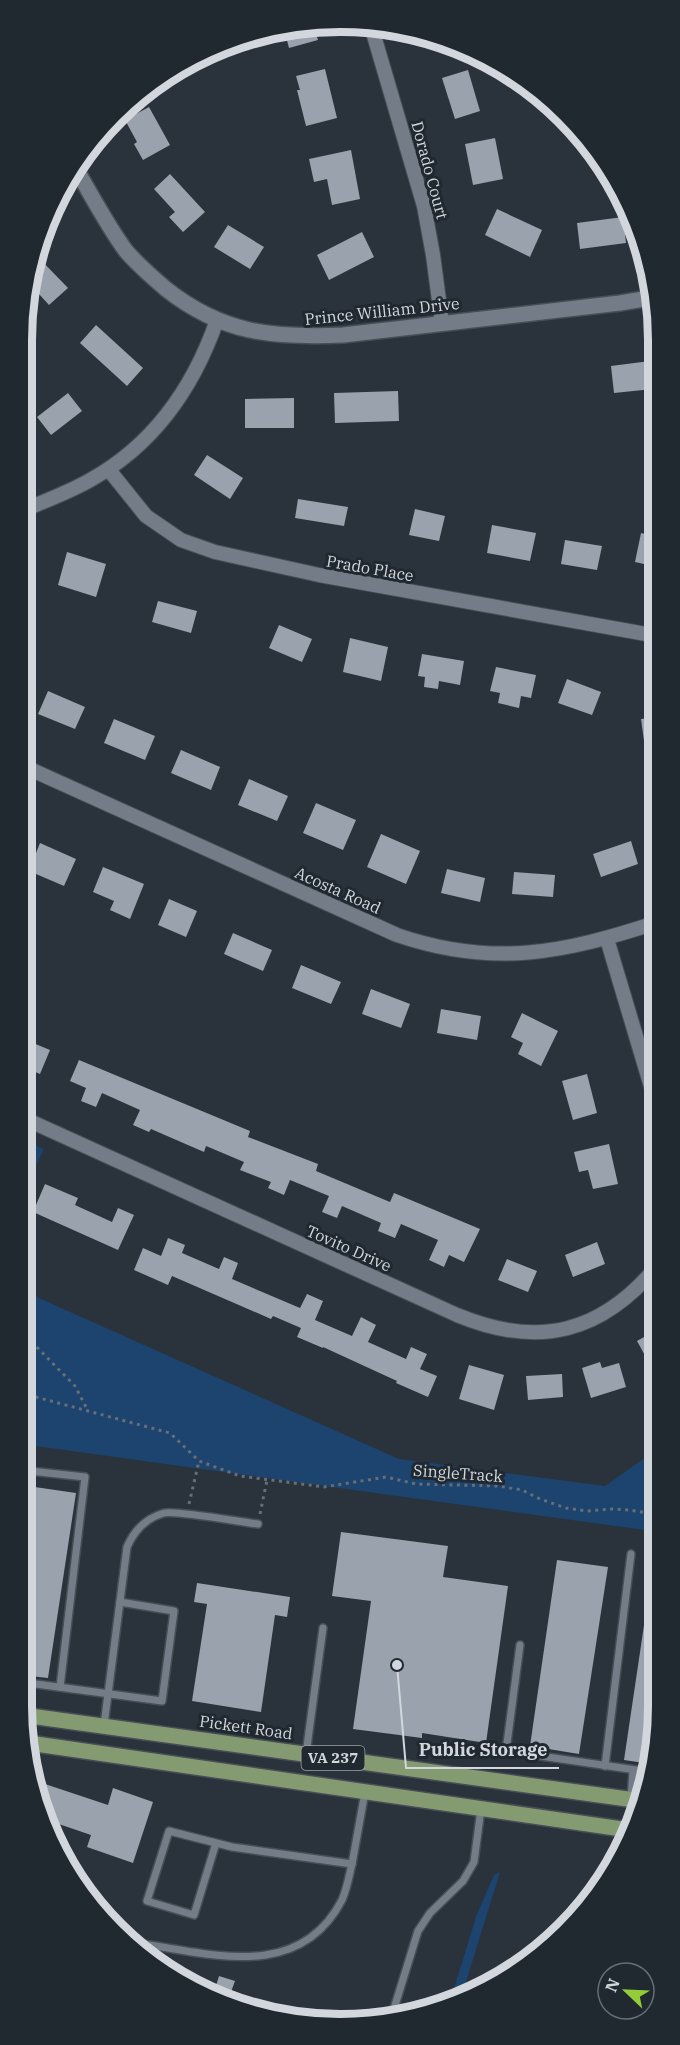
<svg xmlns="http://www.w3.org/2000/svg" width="680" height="2045" viewBox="0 0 680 2045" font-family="'IBM Plex Serif',serif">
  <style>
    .green { fill: #1c446f }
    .building { fill: #99a2ad }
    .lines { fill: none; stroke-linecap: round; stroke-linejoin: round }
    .service-casing { stroke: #484e56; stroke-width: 10 }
    .minor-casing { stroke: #484e56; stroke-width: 16 }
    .tertiary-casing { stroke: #484e56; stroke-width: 18 }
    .primary-casing { stroke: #484e56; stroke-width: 18 }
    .path { stroke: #676e76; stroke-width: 3; stroke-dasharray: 3 4.5; stroke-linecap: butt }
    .service { stroke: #737c87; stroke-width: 7 }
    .minor { stroke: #737c87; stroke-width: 14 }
    .tertiary { stroke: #737c87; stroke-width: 15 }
    .primary { stroke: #849b72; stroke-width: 15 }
    .labels { text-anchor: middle; stroke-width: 6; stroke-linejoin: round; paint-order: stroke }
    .shield { fill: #202830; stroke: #9da2a9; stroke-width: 1.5 }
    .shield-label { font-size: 15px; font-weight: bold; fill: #d2d7dd }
    .street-label { font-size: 16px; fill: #d2d7dd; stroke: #202830 }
    .rim { fill: none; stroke: #d2d7dd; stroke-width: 8 }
    .leader { fill: none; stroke: #d2d7dd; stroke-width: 2 }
    .callout-dot { fill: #d2d7dd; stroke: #202830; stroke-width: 2 }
    .callout-label { font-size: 18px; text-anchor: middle; font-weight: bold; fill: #d2d7dd; stroke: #202830; stroke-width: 6; stroke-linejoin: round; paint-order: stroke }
  </style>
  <rect width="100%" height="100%" fill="#2a323b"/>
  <g class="green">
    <polygon points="21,1139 44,1149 21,1197"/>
    <polygon points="21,1290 399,1459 605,1486 659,1448 659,1532 21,1444"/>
    <polygon points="500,1872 462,1995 450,2001 477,1914 494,1875"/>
  </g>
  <g class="building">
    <polygon points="298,24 313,25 318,40 289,48 284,29"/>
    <polygon points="325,69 337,118 306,126 297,90 300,90 296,76"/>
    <polygon points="468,70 480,111 455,119 442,78"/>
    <polygon points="149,107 170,145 143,160 134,144 137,142 125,120"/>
    <polygon points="495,138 503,179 473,185 465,144"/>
    <polygon points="351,150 360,199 332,205 327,179 314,182 309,159"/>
    <polygon points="170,174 205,212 183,232 169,217 175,212 154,189"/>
    <polygon points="497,209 542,230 530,257 485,235"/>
    <polygon points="623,217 626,243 580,249 577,223"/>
    <polygon points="228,225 264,247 250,269 214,247"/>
    <polygon points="362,232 374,257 329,280 317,255"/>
    <polygon points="37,256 68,288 49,305 29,283 31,262"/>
    <polygon points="96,325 143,368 127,386 80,343"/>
    <polygon points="650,361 653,389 614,393 611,366"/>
    <polygon points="398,391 399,421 335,423 334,393"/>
    <polygon points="68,393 82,411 51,435 37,417"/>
    <polygon points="294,398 294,428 245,428 245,399"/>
    <polygon points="207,455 243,478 230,499 194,475"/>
    <polygon points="298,499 348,507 344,526 295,518"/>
    <polygon points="415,509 445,516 439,541 409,535"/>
    <polygon points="492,525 536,533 530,561 487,553"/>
    <polygon points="641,533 657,537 657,567 635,562"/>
    <polygon points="565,540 602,546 597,570 561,564"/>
    <polygon points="67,552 106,564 96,597 58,585"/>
    <polygon points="158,601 197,611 191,633 152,622"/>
    <polygon points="279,625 312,639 302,662 269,648"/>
    <polygon points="350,638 388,647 381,681 343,672"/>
    <polygon points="422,654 464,661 460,685 439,681 438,689 424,687 425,677 418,676"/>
    <polygon points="496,667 536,675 531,698 521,696 519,708 498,703 500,693 490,691"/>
    <polygon points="567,679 601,692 592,715 558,703"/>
    <polygon points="48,691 85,707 75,729 38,714"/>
    <polygon points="657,717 657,740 644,741 641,719"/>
    <polygon points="114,719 155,736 145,760 104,743"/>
    <polygon points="181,750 220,767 211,790 171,773"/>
    <polygon points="249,779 288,796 277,821 238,805"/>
    <polygon points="316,803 356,820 343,850 303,833"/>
    <polygon points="381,834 420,851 406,884 367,867"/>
    <polygon points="631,841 638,864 601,877 593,854"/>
    <polygon points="40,843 76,859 64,886 29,871"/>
    <polygon points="103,867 144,884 130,919 110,910 114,901 93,892"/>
    <polygon points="447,869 485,878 480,902 441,893"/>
    <polygon points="514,872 555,875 553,897 512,894"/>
    <polygon points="169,899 197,911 186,937 158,925"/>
    <polygon points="233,933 272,950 263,971 224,954"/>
    <polygon points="301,965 341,982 331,1004 292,988"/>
    <polygon points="371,989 410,1004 401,1028 362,1014"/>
    <polygon points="441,1009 481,1016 477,1040 437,1033"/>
    <polygon points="522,1013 558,1031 541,1066 518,1054 523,1043 511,1037"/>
    <polygon points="21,1038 50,1050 40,1074 21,1066"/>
    <polygon points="79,1060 250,1131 248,1137 318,1164 316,1171 390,1202 394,1193 480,1229 464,1262 449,1255 444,1267 429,1260 438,1240 401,1224 395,1238 378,1231 381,1223 342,1206 337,1218 322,1212 329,1196 290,1180 284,1195 268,1188 271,1182 240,1170 244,1162 206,1146 204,1152 151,1129 149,1132 133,1125 140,1110 102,1093 96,1107 81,1101 86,1088 70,1081"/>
    <polygon points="587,1074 597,1113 573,1120 562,1081"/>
    <polygon points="609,1144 618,1184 593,1189 588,1170 579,1172 574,1152"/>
    <polygon points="45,1184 78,1198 75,1205 112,1222 118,1208 134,1215 118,1250 33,1212"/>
    <polygon points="168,1238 185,1245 182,1253 219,1269 224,1257 238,1263 232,1279 300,1308 307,1294 323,1301 315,1320 352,1336 361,1317 376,1325 368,1342 406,1359 411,1347 427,1354 420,1369 437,1376 428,1397 396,1383 397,1381 323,1347 323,1348 297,1337 301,1328 273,1316 271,1319 172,1276 168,1285 134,1270 143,1248 161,1256"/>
    <polygon points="597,1242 605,1264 573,1277 565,1255"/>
    <polygon points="507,1259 537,1271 528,1292 498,1280"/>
    <polygon points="651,1333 658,1345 658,1379 637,1341"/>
    <polygon points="600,1362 602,1368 619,1363 626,1387 591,1398 582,1368"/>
    <polygon points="469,1365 504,1375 494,1410 459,1399"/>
    <polygon points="562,1374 563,1397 528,1400 526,1376"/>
    <polygon points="21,1485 76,1493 48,1678 21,1675"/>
    <polygon points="341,1532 448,1546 443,1577 508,1586 486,1743 422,1733 422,1738 353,1729 371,1601 332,1596"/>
    <polygon points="557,1560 608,1567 579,1754 530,1746"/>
    <polygon points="651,1578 659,1579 659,1705 651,1764 624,1760"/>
    <polygon points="197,1583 290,1597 287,1617 275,1615 261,1712 192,1701 207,1604 194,1602"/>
    <polygon points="36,1781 108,1805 113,1788 153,1802 133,1863 87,1847 91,1835 44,1819"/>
    <polygon points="219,1976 235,1981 228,2000 213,1995"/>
  </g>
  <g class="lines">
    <defs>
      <g id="service">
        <polyline points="21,1470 85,1477 60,1687"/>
        <polyline points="520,1645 506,1751 650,1772"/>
        <polyline points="21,1682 162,1701 174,1611 120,1602"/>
        <path d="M104 1725 127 1547C134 1531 146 1518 164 1513 175 1510 241 1522 258 1524"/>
        <polyline points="306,1754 323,1628"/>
        <polyline points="605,1766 631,1554"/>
        <polyline points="631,1799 633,1770"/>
        <polyline points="216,1843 194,1915 147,1901 169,1831 232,1847 352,1864 365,1792"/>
        <path d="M136 1943C209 1953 299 1983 342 1900 347 1889 349 1876 352 1864"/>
        <polyline points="392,2015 418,1931 430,1913 463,1881 474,1862 481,1809"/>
      </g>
      <g id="minor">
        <polyline points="372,29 424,206 433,255 442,323"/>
        <polyline points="109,470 146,516 181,540 215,552 319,575 657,636"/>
        <path d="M21 511C45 501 70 492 92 479 154 444 194 386 217 320"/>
        <path d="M21 765 397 935C493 968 564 953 658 922"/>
        <polyline points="607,939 658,1110"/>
        <path d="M21 1117 457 1315C539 1349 602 1333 658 1265"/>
      </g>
      <path id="tertiary" d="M76 169C92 196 107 225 126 251 138 265 152 277 166 289 223 334 273 338 343 335L620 303 656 297"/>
      <g id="primary">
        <polyline points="23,1715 642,1801"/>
        <polyline points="29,1743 629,1830"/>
      </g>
    </defs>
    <use href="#service" class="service-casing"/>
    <use href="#minor" class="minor-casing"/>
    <use href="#tertiary" class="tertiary-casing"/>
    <use href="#primary" class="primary-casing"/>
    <g class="path">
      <polyline points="21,1156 30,1136"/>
      <polyline points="21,1331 75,1386 88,1411"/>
      <polyline points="21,1393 170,1433 199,1461 240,1476 324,1487 386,1477 416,1484 498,1486 522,1490 540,1499 566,1508 587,1511 612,1509 630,1510 659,1515"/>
      <polyline points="189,1504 199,1461"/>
      <polyline points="260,1514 267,1480"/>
    </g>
    <use href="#service" class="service"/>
    <use href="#minor" class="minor"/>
    <use href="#tertiary" class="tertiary"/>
    <use href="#primary" class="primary"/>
  </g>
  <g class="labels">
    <rect class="shield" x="301.5" y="1746" width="63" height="24" rx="4.5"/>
    <g class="shield-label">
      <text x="333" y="1763">VA 237</text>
    </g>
    <g class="street-label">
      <text transform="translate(430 170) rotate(75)" y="6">Dorado Court</text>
      <text transform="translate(382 311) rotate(-6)" y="6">Prince William Drive</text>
      <text transform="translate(370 568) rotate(10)" y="6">Prado Place</text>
      <text transform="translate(338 890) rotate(24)" y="6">Acosta Road</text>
      <text transform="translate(349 1248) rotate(24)" y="6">Tovito Drive</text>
      <text transform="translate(458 1473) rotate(4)" y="6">SingleTrack</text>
      <text transform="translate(246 1727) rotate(8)" y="6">Pickett Road</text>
    </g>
  </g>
  <path d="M0 0H680V2045H0ZM340 32H340A308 308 0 0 1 648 340V1706A308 308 0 0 1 340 2014H340A308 308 0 0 1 32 1706V340A308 308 0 0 1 340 32Z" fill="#202830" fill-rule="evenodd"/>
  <path class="rim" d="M340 32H340A308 308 0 0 1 648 340V1706A308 308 0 0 1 340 2014H340A308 308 0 0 1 32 1706V340A308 308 0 0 1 340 32Z"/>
  <path class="leader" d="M397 1665L406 1768H559"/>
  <circle class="callout-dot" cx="397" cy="1665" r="6"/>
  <g class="callout-label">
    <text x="483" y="1756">Public Storage</text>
  </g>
  <g transform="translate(626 1991) rotate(293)"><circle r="28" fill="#202830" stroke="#676e75" stroke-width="1.5"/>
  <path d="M0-4.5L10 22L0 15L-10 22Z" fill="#95cc3a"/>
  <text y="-9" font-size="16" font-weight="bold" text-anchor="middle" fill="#d2d7dd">N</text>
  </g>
</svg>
